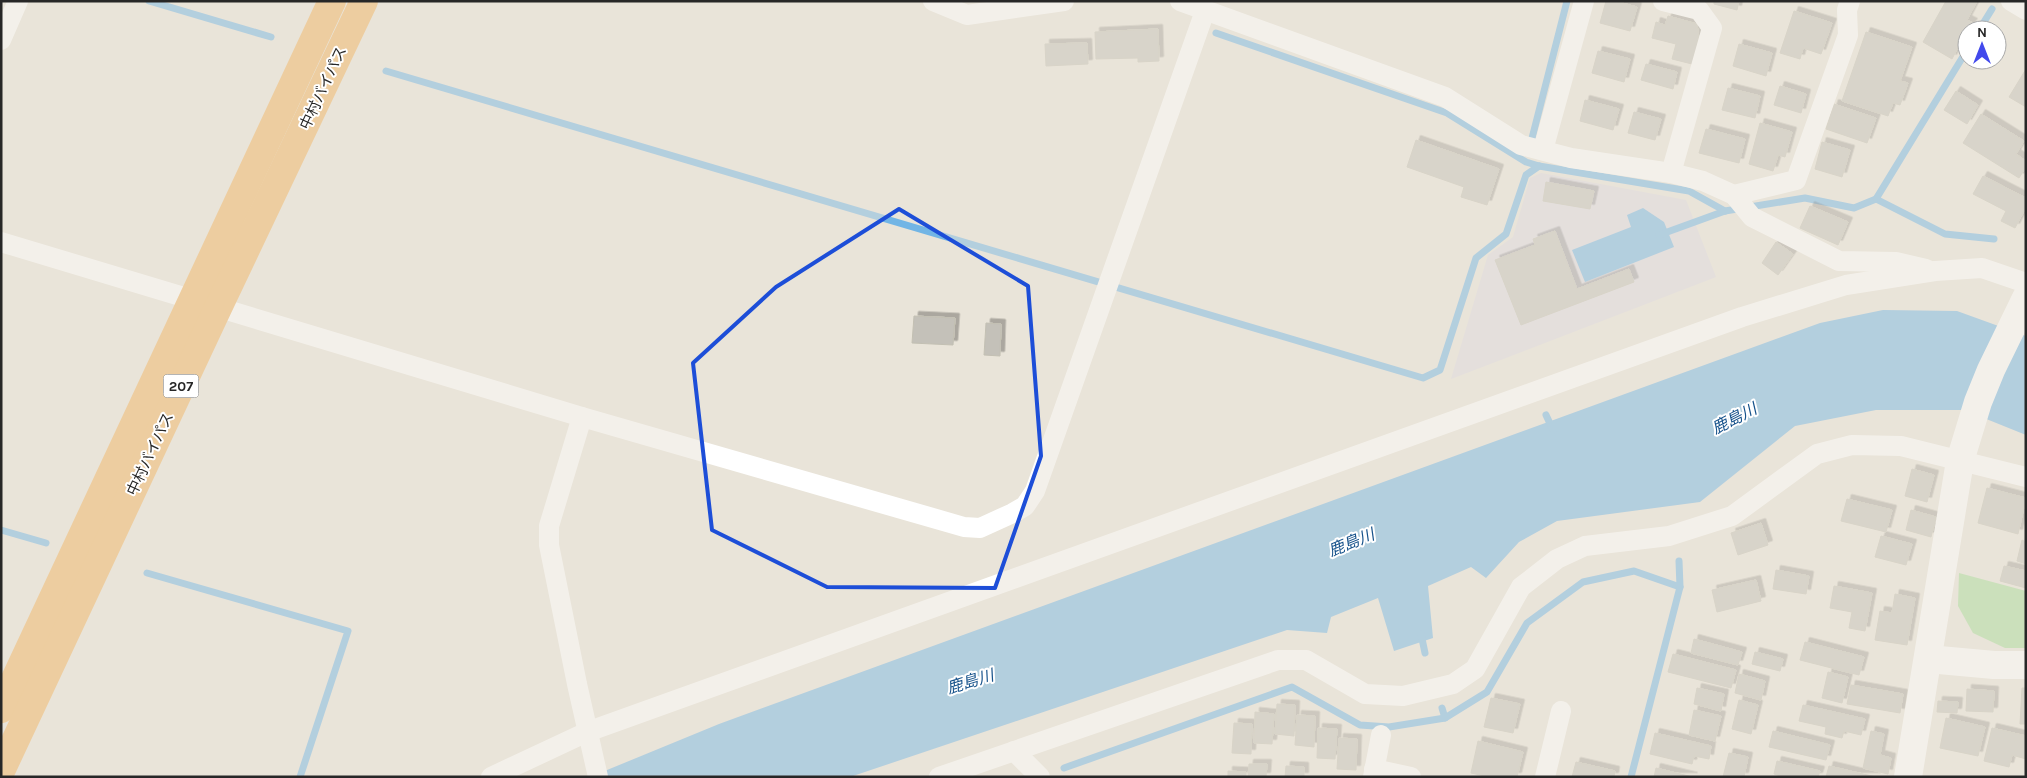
<svg xmlns="http://www.w3.org/2000/svg" width="2027" height="778" viewBox="0 0 2027 778" font-family="Karla,'Noto Sans JP',sans-serif">
  <style>
    .industrial { fill: #ddd9e1 }
    .green { fill: #a6dc98 }
    .water { fill: #72b5e5 }
    .lines { fill: none; stroke-linecap: round; stroke-linejoin: round }
    .stream { stroke: #72b5e5; stroke-width: 7 }
    .building { fill: #c4c1b9; stroke: #c3c0b3; filter: url(#shadow) }
    .street { stroke: #fff; stroke-width: 20 }
    .secondary { stroke: #fff; stroke-width: 28 }
    .highway { stroke: #f2b25b; stroke-width: 28 }
    .marked { fill: none; stroke: #1d4ed8; stroke-width: 4; stroke-linejoin: round }
    .labels { text-anchor: middle; stroke-width: 4; stroke-linejoin: round; paint-order: stroke }
    .shield { fill: #fff; stroke: #686868; stroke-width: 1 }
    .shield-label { font-size: 14px; font-weight: bold; fill: #272727 }
    .street-label { font-size: 15px; fill: #272727; stroke: #fff }
    .water-label { font-size: 16px; font-style: italic; fill: #16528b; stroke: #fff }
  </style>
  <defs>
    <filter id="shadow"><feDropShadow dx="4.5" dy="-4.5" stdDeviation="0" flood-color="#0004"/></filter>
  </defs>
  <rect width="100%" height="100%" fill="#e9e4d9"/>
  <polygon class="industrial" points="1541,173 1686,200 1716,277 1451,379 1488,255 1513,237 1530,178"/>
  <polygon class="green" points="1959,573 2026,591 2026,648 2005,648 1973,633 1958,606"/>
  <g class="water">
    <polygon points="1643,208 1664,222 1674,247 1585,282 1572,250 1631,227 1627,215"/>
    <polygon points="1883,310 1957,311 2026,336 2026,435 1964,410 1876,410 1795,426 1700,502 1557,521 1519,542 1486,578 1471,567 1428,586 1433,638 1394,651 1378,598 1331,617 1327,633 1287,630 850,777 590,777 719,724 1820,323"/>
  </g>
  <g class="lines">
    <g class="stream">
      <polyline points="149,1 271,37"/>
      <polyline points="1979,30 1992,9"/>
      <polyline points="1216,33 1447,113 1526,162 1539,166 1689,191 1725,211"/>
      <polyline points="386,71 1423,378 1440,370 1476,258 1506,234 1526,175 1539,166"/>
      <polyline points="1530,146 1567,1"/>
      <polyline points="1876,199 1945,234 1994,239"/>
      <polyline points="1659,235 1725,211 1805,198 1854,208 1876,199 1967,50"/>
      <polyline points="1546,415 1553,430"/>
      <polyline points="1,530 46,543"/>
      <polyline points="147,573 348,631 300,777"/>
      <polyline points="1421,634 1425,653"/>
      <polyline points="1442,708 1445,718"/>
      <polyline points="1064,768 1292,687 1360,725 1389,727 1445,718 1487,692 1527,623 1583,582 1634,571 1680,587"/>
      <polyline points="1631,777 1680,587 1679,561"/>
    </g>
  </g>
  <g class="building">
    <polygon points="1606,1 1615,1 1637,7 1630,31 1600,23"/>
    <polygon points="1714,1 1739,1 1737,10 1714,4"/>
    <polygon points="1946,1 1977,1 1967,20 1973,23 1967,30 1952,59 1923,42"/>
    <polygon points="1794,11 1832,23 1821,54 1803,48 1800,59 1780,53"/>
    <polygon points="1668,16 1697,24 1699,38 1692,64 1672,59 1676,44 1652,38 1656,22 1665,25"/>
    <polygon points="1158,29 1159,61 1138,62 1138,58 1096,59 1095,32"/>
    <polygon points="1866,32 1912,47 1900,81 1908,83 1900,105 1893,103 1888,116 1842,101"/>
    <polygon points="1087,43 1088,64 1046,66 1045,44"/>
    <polygon points="1739,44 1772,53 1766,76 1733,66"/>
    <polygon points="1598,51 1630,59 1624,82 1592,73"/>
    <polygon points="1646,64 1677,72 1673,89 1641,80"/>
    <polygon points="2026,69 2026,107 2009,97"/>
    <polygon points="1780,86 1806,94 1801,113 1774,105"/>
    <polygon points="1728,88 1760,96 1755,118 1722,110"/>
    <polygon points="1956,91 1978,105 1967,124 1944,110"/>
    <polygon points="1585,100 1619,109 1613,130 1580,121"/>
    <polygon points="1834,104 1876,118 1867,143 1826,129"/>
    <polygon points="1634,112 1661,119 1655,140 1628,133"/>
    <polygon points="1981,114 2024,141 2016,154 2026,161 2026,167 2019,178 1963,143"/>
    <polygon points="1760,123 1792,132 1785,157 1778,155 1773,171 1749,164"/>
    <polygon points="1706,129 1745,139 1739,163 1699,153"/>
    <polygon points="1416,140 1499,169 1487,205 1461,197 1464,187 1407,167"/>
    <polygon points="1822,142 1850,150 1842,177 1815,169"/>
    <polygon points="1983,176 2026,198 2026,207 2015,228 2001,221 2006,211 1973,194"/>
    <polygon points="1546,182 1594,191 1590,209 1543,201"/>
    <polygon points="1810,206 1848,222 1838,245 1800,228"/>
    <polygon points="1555,231 1577,289 1629,269 1634,282 1521,325 1495,260 1535,245 1533,239"/>
    <polygon points="1776,242 1793,254 1778,275 1762,263"/>
    <polygon points="914,316 955,318 953,345 912,343"/>
    <polygon points="986,323 1001,324 1000,356 984,355"/>
    <polygon points="1912,469 1934,475 1927,502 1905,496"/>
    <polygon points="1987,488 2026,498 2018,534 1978,523"/>
    <polygon points="1847,499 1892,510 1886,532 1841,521"/>
    <polygon points="1911,510 1936,517 1931,537 1906,530"/>
    <polygon points="1761,523 1768,545 1738,555 1731,533"/>
    <polygon points="1881,536 1912,544 1906,565 1875,557"/>
    <polygon points="2022,540 2026,542 2026,564 2017,561"/>
    <polygon points="2004,566 2026,571 2026,588 2000,581"/>
    <polygon points="1776,570 1809,576 1806,594 1773,589"/>
    <polygon points="1756,580 1761,601 1717,612 1712,590"/>
    <polygon points="1834,586 1872,593 1865,631 1849,628 1852,612 1830,608"/>
    <polygon points="1895,594 1915,598 1907,645 1875,640 1880,611 1892,613"/>
    <polygon points="1694,639 1742,652 1738,665 1691,653"/>
    <polygon points="1805,642 1864,657 1859,675 1800,660"/>
    <polygon points="1755,652 1783,659 1780,671 1752,664"/>
    <polygon points="1673,654 1736,670 1731,688 1668,672"/>
    <polygon points="1828,672 1848,677 1842,703 1822,698"/>
    <polygon points="1739,674 1765,681 1761,700 1735,693"/>
    <polygon points="1851,685 1903,694 1900,713 1847,704"/>
    <polygon points="1697,688 1724,694 1721,711 1694,704"/>
    <polygon points="2022,688 2026,688 2026,724 2020,724"/>
    <polygon points="1967,689 1994,691 1993,712 1966,711"/>
    <polygon points="1491,698 1520,704 1513,733 1484,727"/>
    <polygon points="1739,700 1758,705 1751,734 1732,729"/>
    <polygon points="1938,701 1958,702 1957,713 1937,712"/>
    <polygon points="1277,704 1295,705 1294,736 1275,734"/>
    <polygon points="1803,705 1865,719 1861,735 1844,731 1842,738 1825,734 1826,727 1799,721"/>
    <polygon points="1694,710 1721,716 1715,741 1689,735"/>
    <polygon points="1255,712 1274,714 1272,744 1254,743"/>
    <polygon points="1297,715 1315,716 1314,747 1295,745"/>
    <polygon points="1946,718 1985,727 1978,756 1940,748"/>
    <polygon points="1234,723 1252,724 1251,754 1232,753"/>
    <polygon points="1318,728 1337,729 1335,759 1317,758"/>
    <polygon points="1992,728 2026,736 2026,759 2012,755 2009,767 1984,761"/>
    <polygon points="1773,731 1830,745 1826,760 1769,747"/>
    <polygon points="1871,731 1884,734 1880,755 1891,758 1888,774 1863,768"/>
    <polygon points="1655,733 1711,746 1709,759 1694,756 1692,764 1650,754"/>
    <polygon points="1339,738 1357,739 1356,770 1337,769"/>
    <polygon points="1478,741 1523,752 1517,777 1489,777 1471,773"/>
    <polygon points="1729,753 1748,757 1744,777 1723,777"/>
    <polygon points="1777,761 1820,771 1818,777 1784,777 1774,774"/>
    <polygon points="1576,762 1615,771 1614,777 1572,777"/>
    <polygon points="1249,764 1267,764 1266,777 1248,777"/>
    <polygon points="1286,766 1304,767 1304,777 1285,777"/>
    <polygon points="1829,766 1876,777 1826,777"/>
    <polygon points="1656,768 1693,777 1654,777"/>
    <polygon points="1228,771 1246,772 1246,777 1228,777"/>
  </g>
  <g class="lines">
    <g class="street">
      <polyline points="933,1 967,15 1064,1"/>
      <polyline points="1180,1 1445,97 1521,145 1571,158 1671,173 1703,181 1734,195 1752,217 1839,261 1896,262 1926,269"/>
      <polyline points="1663,1 1699,10 1712,28 1671,173"/>
      <polyline points="2011,1 2026,10"/>
      <polyline points="1,40 18,1"/>
      <polyline points="1543,150 1584,1"/>
      <polyline points="1734,195 1796,180 1848,35 1847,10 1850,1"/>
      <polyline points="1,242 582,417 964,527 980,528 1013,513 1025,506 1035,491 1205,11"/>
      <polyline points="582,417 549,526 549,545 577,684 598,777"/>
      <polyline points="1014,751 1040,777"/>
      <polyline points="1374,769 1411,777"/>
      <polyline points="491,777 587,732 1742,317 1846,285 1935,271 1982,268 2026,283"/>
      <polyline points="939,777 1278,660 1306,660 1365,694 1403,696 1453,684 1475,669 1521,587 1557,559 1585,546 1669,536 1732,516 1817,454 1852,445 1901,446 2026,477"/>
      <polyline points="1373,777 1381,735"/>
      <polyline points="1545,777 1561,711"/>
    </g>
    <g class="secondary">
      <polyline points="1928,659 1994,665 2026,665"/>
      <polyline points="1908,777 1960,461 1978,402 1991,370 2026,298"/>
    </g>
    <g class="highway">
      <polyline points="1,709 332,1"/>
      <polyline points="1,771 218,308 364,1"/>
    </g>
  </g>
  <path d="M0 0H2027V778H0ZM899 209 1028 286 1041 456 995 588 827 587 712 530 693 363 776 287Z" fill="#e9e4d9" fill-opacity=".55" fill-rule="evenodd"/>
  <path class="marked" d="M899 209 1028 286 1041 456 995 588 827 587 712 530 693 363 776 287Z"/>
  <g class="labels">
    <rect class="shield" x="163.5" y="374.5" width="35" height="23" rx="4"/>
    <g class="shield-label">
      <text x="181" y="391">207</text>
    </g>
    <g class="street-label">
      <text transform="translate(323 88) rotate(-65)" y="5">中村バイパス</text>
      <text transform="translate(150 454) rotate(-65)" y="5">中村バイパス</text>
    </g>
    <g class="water-label">
      <text transform="translate(1734 418) rotate(-27)" y="6">鹿島川</text>
      <text transform="translate(1351 542) rotate(-22)" y="6">鹿島川</text>
      <text transform="translate(970 681) rotate(-17)" y="6">鹿島川</text>
    </g>
  </g>
  <rect width="2027" height="778" fill="none" stroke="#272727" stroke-width="5"/>
  <g transform="translate(1982 45)"><circle r="24" fill="#ffffff" stroke="#a9a9a9"/>
  <path d="M0-4L9 19L0 12L-9 19Z" fill="#4249ec"/>
  <text y="-8" font-size="14" font-weight="bold" text-anchor="middle" fill="#272727">N</text>
  </g>
</svg>
